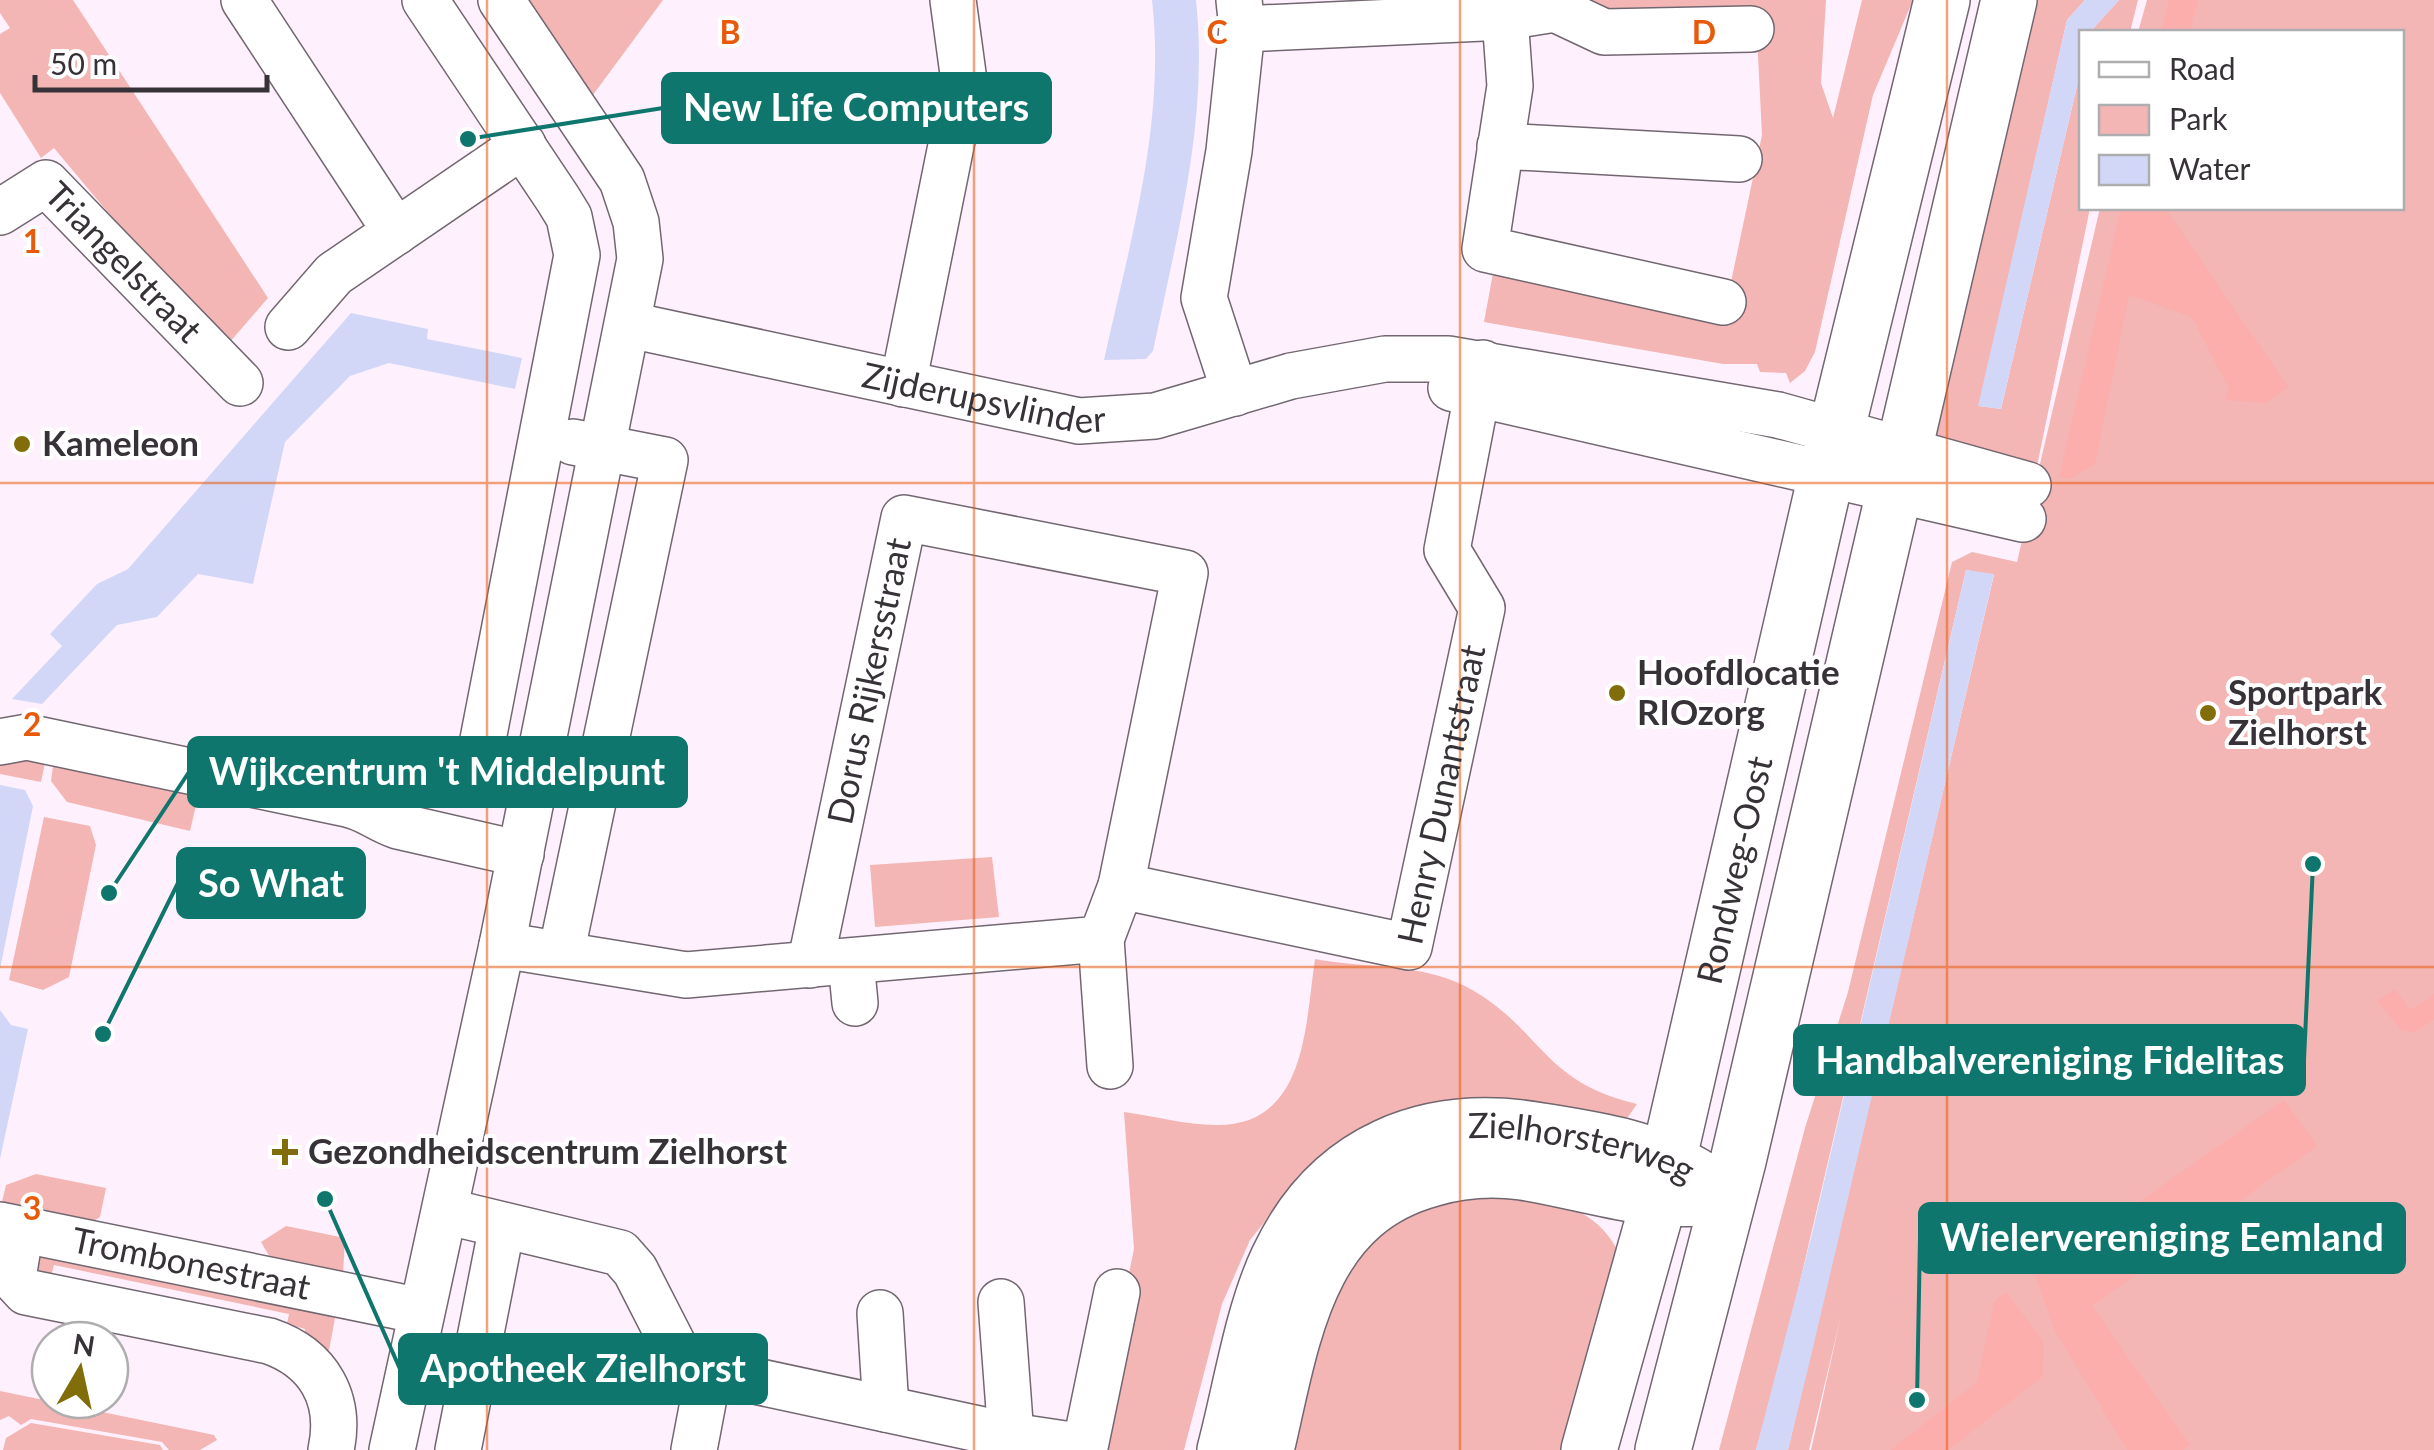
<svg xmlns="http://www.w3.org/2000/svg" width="2434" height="1450" viewBox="0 0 2434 1450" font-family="Lato,sans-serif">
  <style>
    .green { fill: #f3b6b4 }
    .forest { fill: #fbaeac }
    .water { fill: #d2d7f8 }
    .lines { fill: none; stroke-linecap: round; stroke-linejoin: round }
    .minor-casing { stroke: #726771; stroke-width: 48 }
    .major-casing { stroke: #726771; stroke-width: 58 }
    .minor { stroke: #fff; stroke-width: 45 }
    .major { stroke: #fff; stroke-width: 55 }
    .grid { fill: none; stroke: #e8590c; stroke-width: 2.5; stroke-opacity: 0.55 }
    .poi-dot { fill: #816e0b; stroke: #fff; stroke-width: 4 }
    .labels { text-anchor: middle; stroke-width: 8; stroke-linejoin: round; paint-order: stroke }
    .street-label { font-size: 35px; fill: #373237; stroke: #fff }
    .poi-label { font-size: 35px; font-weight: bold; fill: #373237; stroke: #fff; text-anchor: start }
    .grid-label { font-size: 32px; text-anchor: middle; font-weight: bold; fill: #e8590c; stroke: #fff; stroke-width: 8; stroke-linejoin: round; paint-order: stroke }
    .leader { fill: none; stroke: #0f766e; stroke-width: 4 }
    .callout-dot { fill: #0f766e; stroke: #fff; stroke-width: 4 }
    .callout { fill: #0f766e; stroke: #0f766e; stroke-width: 4 }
    .callout-label { font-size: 38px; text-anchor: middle; font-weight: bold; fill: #fff }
  </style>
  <rect width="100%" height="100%" fill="#fef1fd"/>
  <g class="green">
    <polygon points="0,0 73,0 268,298 223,350 54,148 41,158 0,93 0,34 10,28 0,13"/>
    <polygon points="519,0 663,0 587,103"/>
    <polygon points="1587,0 1826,0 1821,83 1833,118 1862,0 1913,0 1873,95 1815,352 1805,371 1790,383 1786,373 1760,372 1757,364 1723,364 1484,322 1493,273 1723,320 1762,135 1757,36 1608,23"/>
    <polygon points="2032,0 2085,0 2067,20 1979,406 2001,409 2081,69 2082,208 2090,208 2036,471 1929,434"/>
    <polygon points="2119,0 2138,0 2130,32 2090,32"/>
    <polygon points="2147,0 2434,0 2434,1450 1811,1450 1841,1316 1809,1450 1788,1450 1994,575 1966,570 1785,1346 1756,1450 1719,1450 1805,1128 1848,992 1952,562 1972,552 2017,562 2100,208 2402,208 2402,32 2138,32"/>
    <polygon points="0,750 46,758 41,782 0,774"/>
    <polygon points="54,759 191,792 197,801 190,831 67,802 51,781"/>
    <polygon points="44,817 90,826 96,845 69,977 43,990 9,980"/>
    <polygon points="992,857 999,917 875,927 870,865"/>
    <path d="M1315 959C1367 969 1427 962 1474 991 1543 1032 1543 1082 1637 1104L1628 1117 1605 1127 1294 1186 1250 1240 1222 1304 1184 1450H1093L1134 1249 1124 1112C1154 1116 1186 1125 1216 1125 1307 1126 1305 1025 1315 959Z"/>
    <polygon points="36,1174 106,1188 100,1217 92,1222 0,1210 6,1185"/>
    <path d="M1503 1196C1551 1202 1591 1203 1617 1249L1571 1450H1275L1356 1240 1424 1202Z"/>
    <polygon points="286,1226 345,1238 343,1274 271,1259 261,1242"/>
    <polygon points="47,1253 255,1293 335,1318 328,1356 302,1346 305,1329 287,1324 289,1314 54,1265 49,1284 29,1266"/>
    <polygon points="0,1391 214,1435 217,1440 200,1450 169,1450 162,1442 31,1419 21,1425 9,1416 0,1420"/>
    <polygon points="31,1423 160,1445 163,1450 3,1450 6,1438"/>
  </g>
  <g class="forest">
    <polygon points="2169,0 2198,0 2190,32 2161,32"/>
    <polygon points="2121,208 2165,208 2288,387 2266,403 2225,400 2229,389 2192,317 2129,295 2095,464 2070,479 2059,477"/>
    <polygon points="2395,989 2410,1010 2434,994 2434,1020 2414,1032 2402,1031 2377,1001"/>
    <polygon points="2284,1100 2317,1146 2092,1306 2190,1445 2183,1450 2127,1450 2054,1329 2035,1275"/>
    <polygon points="2006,1292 2044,1342 2043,1376 1948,1450 1891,1450 1977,1382 1994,1302"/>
  </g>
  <g class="water">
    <path d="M1152 0H1196C1209 120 1177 235 1153 351L1146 359 1104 360C1130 241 1166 123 1152 0Z"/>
    <polygon points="2085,0 2119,0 2090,32 2082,32 2081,69 2001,409 1978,406 2067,20"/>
    <polygon points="351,313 428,329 427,339 522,358 515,389 389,363 350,376 285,442 253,584 198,574 157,617 117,625 42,704 12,699 62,646 50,634 97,584 128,569"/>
    <polygon points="1966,570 1994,574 1811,1356 1788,1450 1756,1450 1811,1238"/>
    <polygon points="0,785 25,790 33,806 0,969"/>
    <polygon points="0,1010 11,1025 28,1029 0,1159"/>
  </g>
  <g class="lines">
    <defs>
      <g id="minor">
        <polyline points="244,0 396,232"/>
        <polyline points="425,0 558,199 569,217 577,255 479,760"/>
        <polyline points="1555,9 1604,32 1751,29"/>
        <polyline points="1505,17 1510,86 1485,249 1723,302"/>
        <polyline points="1242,29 1505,17 1555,9 1555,0"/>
        <polyline points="1500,146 1739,159"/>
        <path id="s1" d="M0 212 46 183 240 383"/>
        <path id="s2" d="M630 325 1079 421 1155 416 1291 376 1385 359H1448L1778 415 2028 485"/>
        <polyline points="288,327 334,274 523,145"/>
        <polyline points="903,384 964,81 953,0"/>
        <polyline points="1451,388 2023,519"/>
        <polyline points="1235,393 1204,298 1229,151 1242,29 1239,0"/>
        <path d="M0 742 27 737 347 804C367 808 379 820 398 826L521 854"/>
        <polyline points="1101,939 1110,1066"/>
        <path id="s3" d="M502 945 686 975 1101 939 1121 886 1409 947 1482 608 1447 550 1483 363"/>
        <polyline points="561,954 665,460 573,442"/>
        <polyline points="851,962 855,1003"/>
        <path id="s4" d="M810 965 904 518 1185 573 1121 886"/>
        <polyline points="445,1211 620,1253 635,1270 681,1360 709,1371 1011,1436 1085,1447 1117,1292"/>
        <path id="s5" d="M0 1225 421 1311"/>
        <path d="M21 1229 13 1278 26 1292 269 1341C319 1358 342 1399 331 1450"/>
        <polyline points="1001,1302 1011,1436"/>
        <polyline points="880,1313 886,1409"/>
        <polyline points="392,1450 502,945 640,259 636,222 622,180 501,0"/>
        <polyline points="458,1450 502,1226"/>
        <polyline points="694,1450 709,1371"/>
      </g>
      <g id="major">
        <path id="s6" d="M1225 1450C1241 1390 1252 1314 1278 1259 1329 1150 1427 1111 1542 1131 1598 1140 1653 1148 1701 1179"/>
        <path d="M1266 1450C1292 1340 1306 1213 1431 1179 1461 1170 1490 1168 1522 1172 1581 1181 1636 1202 1696 1198"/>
        <path id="s7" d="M1589 1450 1659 1200 1837 428 1942 0"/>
        <polyline points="1663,1450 1738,1161 2009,0"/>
      </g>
    </defs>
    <use href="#minor" class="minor-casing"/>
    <use href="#major" class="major-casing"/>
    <use href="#minor" class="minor"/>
    <use href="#major" class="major"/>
  </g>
  <path class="grid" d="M487 0V1450M974 0V1450M1460 0V1450M1947 0V1450M0 483H2434M0 967H2434"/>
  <g class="poi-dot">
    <circle cx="22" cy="444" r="10"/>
    <circle cx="1617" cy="693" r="10"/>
    <circle cx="2208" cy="713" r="10"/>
    <path d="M280 1137h10v10h10v10h-10v10h-10v-10h-10v-10h10z"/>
  </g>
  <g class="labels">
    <g class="street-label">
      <text dy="12" stroke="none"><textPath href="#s1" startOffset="165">Triangelstraat</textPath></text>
      <text dy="12" stroke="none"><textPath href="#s2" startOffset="362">Zijderupsvlinder</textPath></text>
      <text dy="12" stroke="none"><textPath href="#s4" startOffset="290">Dorus Rijkersstraat</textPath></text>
      <text dy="12" stroke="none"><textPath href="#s3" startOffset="1110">Henry Dunantstraat</textPath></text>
      <text dy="12" stroke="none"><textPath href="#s7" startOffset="598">Rondweg-Oost</textPath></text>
      <text dy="12" stroke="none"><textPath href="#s6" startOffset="558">Zielhorsterweg</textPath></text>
      <text dy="12" stroke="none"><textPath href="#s5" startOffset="195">Trombonestraat</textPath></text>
    </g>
    <g class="poi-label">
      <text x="42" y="456">Kameleon</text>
      <text x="1637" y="685">Hoofdlocatie<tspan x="1637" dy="40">RIOzorg</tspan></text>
      <text x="2228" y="705">Sportpark<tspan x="2228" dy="40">Zielhorst</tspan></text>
      <text x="308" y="1164">Gezondheidscentrum Zielhorst</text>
    </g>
  </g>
  <g class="grid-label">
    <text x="730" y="44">B</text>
    <text x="1217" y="44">C</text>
    <text x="1704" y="44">D</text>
    <text x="32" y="253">1</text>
    <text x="32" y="736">2</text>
    <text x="32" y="1220">3</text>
  </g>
  <path class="leader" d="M468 139L663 108M109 893L189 772M103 1034L178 883M2313 864L2304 1060M1917 1400L1920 1238M325 1199L400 1369"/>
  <g class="callout-dot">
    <circle cx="468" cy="139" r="10"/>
    <circle cx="109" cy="893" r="10"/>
    <circle cx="103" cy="1034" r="10"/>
    <circle cx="2313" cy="864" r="10"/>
    <circle cx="1917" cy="1400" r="10"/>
    <circle cx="325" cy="1199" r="10"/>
  </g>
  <g class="callout">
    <rect x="663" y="74" width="387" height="68" rx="10"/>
    <rect x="189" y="738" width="497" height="68" rx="10"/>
    <rect x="178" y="849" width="186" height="68" rx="10"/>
    <rect x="1795" y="1026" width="509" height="68" rx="10"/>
    <rect x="1920" y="1204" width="484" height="68" rx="10"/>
    <rect x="400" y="1335" width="366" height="68" rx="10"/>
  </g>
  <g class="callout-label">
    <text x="856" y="121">New Life Computers</text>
    <text x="437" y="785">Wijkcentrum 't Middelpunt</text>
    <text x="271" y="897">So What</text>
    <text x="2050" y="1074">Handbalvereniging Fidelitas</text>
    <text x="2162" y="1251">Wielervereniging Eemland</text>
    <text x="583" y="1382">Apotheek Zielhorst</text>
  </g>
  <rect x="2079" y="30" width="325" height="180" fill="#ffffff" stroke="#afadaf" stroke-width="2.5"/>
  <rect x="2099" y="62" width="50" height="15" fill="#ffffff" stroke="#afadaf" stroke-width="2.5"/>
  <text x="2169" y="80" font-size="30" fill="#373237">Road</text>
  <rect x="2099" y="105" width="50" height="30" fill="#f3b6b4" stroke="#afadaf" stroke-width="2.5"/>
  <text x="2169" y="130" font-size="30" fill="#373237">Park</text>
  <rect x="2099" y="155" width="50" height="30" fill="#d2d7f8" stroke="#afadaf" stroke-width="2.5"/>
  <text x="2169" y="180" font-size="30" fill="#373237">Water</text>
  <g transform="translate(80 1370) rotate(9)"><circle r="48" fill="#ffffff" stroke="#afadaf" stroke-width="2.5"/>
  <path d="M0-8L18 38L0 25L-18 38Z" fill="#816e0b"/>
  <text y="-15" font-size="28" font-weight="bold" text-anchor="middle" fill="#373237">N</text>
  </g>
  <path d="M35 75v15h232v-15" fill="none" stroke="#373237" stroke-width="5"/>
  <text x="50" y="75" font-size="30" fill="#373237" stroke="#ffffff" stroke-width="8" paint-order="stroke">50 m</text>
</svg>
